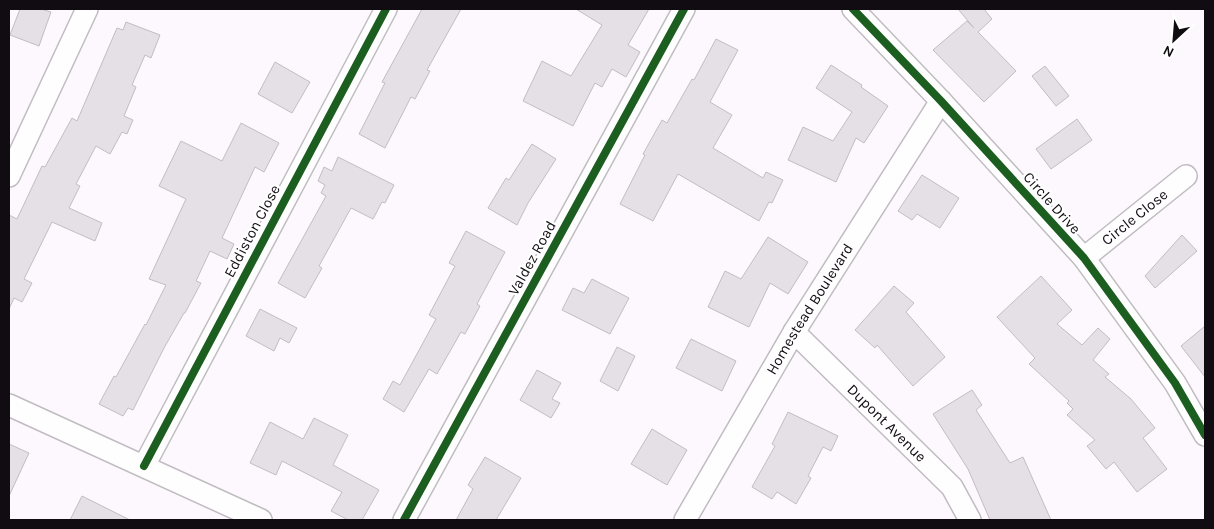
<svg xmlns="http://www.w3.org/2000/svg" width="1214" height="529" viewBox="0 0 1214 529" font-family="Karla,sans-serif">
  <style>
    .building { fill: #e5e0e5; stroke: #c1bdc2 }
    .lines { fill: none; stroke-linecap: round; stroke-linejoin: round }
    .street-casing { stroke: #c0bcc1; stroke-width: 24 }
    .street { stroke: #fffeff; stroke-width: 21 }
    .cycleway-casing { stroke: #fff; stroke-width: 11 }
    .cycleway { stroke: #1b5e20; stroke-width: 8 }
    .labels { text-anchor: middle; stroke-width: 4.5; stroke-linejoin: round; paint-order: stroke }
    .street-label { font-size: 15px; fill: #110c12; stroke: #fff }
  </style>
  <rect width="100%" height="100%" fill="#fcf8fd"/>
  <g class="building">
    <polygon points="20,9 41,9 51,12 39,46 10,35"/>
    <polygon points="422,9 461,9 427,70 430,71 415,99 411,97 385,148 359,134 385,83 382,82"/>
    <polygon points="576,9 649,9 628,45 640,52 626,77 612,69 602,87 595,83 573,126 523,101 542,61 571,76 602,25"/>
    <polygon points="958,9 984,9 992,19 978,32 1016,71 984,102 933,50 967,21 974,28"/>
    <polygon points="126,22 160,35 151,58 145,55 132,85 136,87 124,116 133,120 127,134 122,132 110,154 96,146 76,184 80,186 69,208 102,223 95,241 52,222 24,279 32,283 22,302 14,298 9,309 9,215 17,219 42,166 45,167 72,118 77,121 117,28 123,30"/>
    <polygon points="716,39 738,50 710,102 732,115 713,148 763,178 766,172 783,180 772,203 769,202 759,221 678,174 653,221 620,204 645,155 643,154 662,120 667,123 692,79 694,80"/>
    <polygon points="275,62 310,82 292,113 258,94"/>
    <polygon points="831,65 862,85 861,87 888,106 864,143 856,138 836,182 788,160 803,127 833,141 852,112 816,88"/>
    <polygon points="1045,66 1069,96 1056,106 1032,76"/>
    <polygon points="1077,119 1092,140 1051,169 1036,149"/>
    <polygon points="241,123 279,143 264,172 255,167 222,238 234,244 227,259 210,251 196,281 201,283 185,313 184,313 164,348 133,410 128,408 123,416 99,404 114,376 116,377 145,324 146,325 166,285 149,279 186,199 159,186 181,141 222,161"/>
    <polygon points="532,144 556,159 528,203 517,225 488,208 506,178 509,180"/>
    <polygon points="338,157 394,185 385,203 382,202 373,219 351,208 319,266 322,268 305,298 278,283 326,196 321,193 325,185 318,181 324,167 332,171"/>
    <polygon points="922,175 959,198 940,228 917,214 912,220 898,211"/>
    <polygon points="466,231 505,252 477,304 480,306 465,334 461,332 437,374 429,369 404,412 383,399 393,381 400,385 436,319 429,315 455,266 449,263"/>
    <polygon points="1182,235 1197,251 1155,288 1145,276"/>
    <polygon points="768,237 808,262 788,294 770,283 749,327 708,307 725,271 741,279"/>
    <polygon points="1041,276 1072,310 1057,324 1082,345 1098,328 1110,339 1093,360 1109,374 1105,377 1131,399 1155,428 1143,438 1167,469 1137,492 1114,462 1106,469 1087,446 1095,440 1067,415 1073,409 1067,403 1069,401 1029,364 1035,358 997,317"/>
    <polygon points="592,279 629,298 610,334 562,310 573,288 584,293"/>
    <polygon points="894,286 914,303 906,312 945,357 913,386 877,345 875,348 855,330"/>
    <polygon points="260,309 297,328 289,343 280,338 274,351 246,336"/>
    <polygon points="1205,326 1205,377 1181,346"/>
    <polygon points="691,339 736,361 722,391 676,368"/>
    <polygon points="617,347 635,356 618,391 600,381"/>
    <polygon points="537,370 561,383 552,399 560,403 551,418 520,400"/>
    <polygon points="972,390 982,405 976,410 1010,463 1023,457 1051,520 990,520 968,469 933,414"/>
    <polygon points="788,412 838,436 831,451 823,447 808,476 811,478 796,504 777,492 772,499 752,487 775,446 772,444"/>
    <polygon points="314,418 348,435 333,465 379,490 362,520 348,520 331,511 342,492 282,461 276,475 250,463 270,422 303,439"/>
    <polygon points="652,429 687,450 667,485 631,464"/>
    <polygon points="9,444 29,453 9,496"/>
    <polygon points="485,457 521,478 496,520 456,520 473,489 468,485"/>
    <polygon points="82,496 130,520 70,520"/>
  </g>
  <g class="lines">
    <defs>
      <g id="street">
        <polyline points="853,9 941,101 1084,258 1175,383 1205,435"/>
        <polyline points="9,176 87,9"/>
        <path id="s1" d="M1084 258 1186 176"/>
        <path id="s2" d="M794 332 952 487 970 520"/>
        <polyline points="9,405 261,520"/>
        <polyline points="144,466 386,9"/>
        <polyline points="404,520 684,9"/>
        <path id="s3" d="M685 520 794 332 941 101"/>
      </g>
    </defs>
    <use href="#street" class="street-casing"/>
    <use href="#street" class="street"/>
    <defs>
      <g id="cycleway">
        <polyline points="853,9 941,101 1084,258 1175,383 1205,435"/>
        <polyline points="144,466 386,9"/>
        <polyline points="404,520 684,9"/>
      </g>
    </defs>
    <use href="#cycleway" class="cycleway-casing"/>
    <use href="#cycleway" class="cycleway"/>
  </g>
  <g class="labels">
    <g class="street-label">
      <text transform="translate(1052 203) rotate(48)" y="5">Circle Drive</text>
      <text dy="5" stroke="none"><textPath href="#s1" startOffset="65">Circle Close</textPath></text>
      <text transform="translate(252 231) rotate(-62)" y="5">Eddiston Close</text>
      <text transform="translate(532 258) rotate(-61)" y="5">Valdez Road</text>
      <text dy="5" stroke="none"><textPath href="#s3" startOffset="245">Homestead Boulevard</textPath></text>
      <text dy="5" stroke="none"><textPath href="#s2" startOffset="130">Dupont Avenue</textPath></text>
    </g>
  </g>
  <rect width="1214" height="529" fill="none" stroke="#110c12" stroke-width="20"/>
  <g transform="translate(1174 40) rotate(206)" stroke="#ffffff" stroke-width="4" paint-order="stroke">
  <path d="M0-4L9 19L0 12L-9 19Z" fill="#110c12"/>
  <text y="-8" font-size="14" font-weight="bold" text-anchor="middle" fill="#110c12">N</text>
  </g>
</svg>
